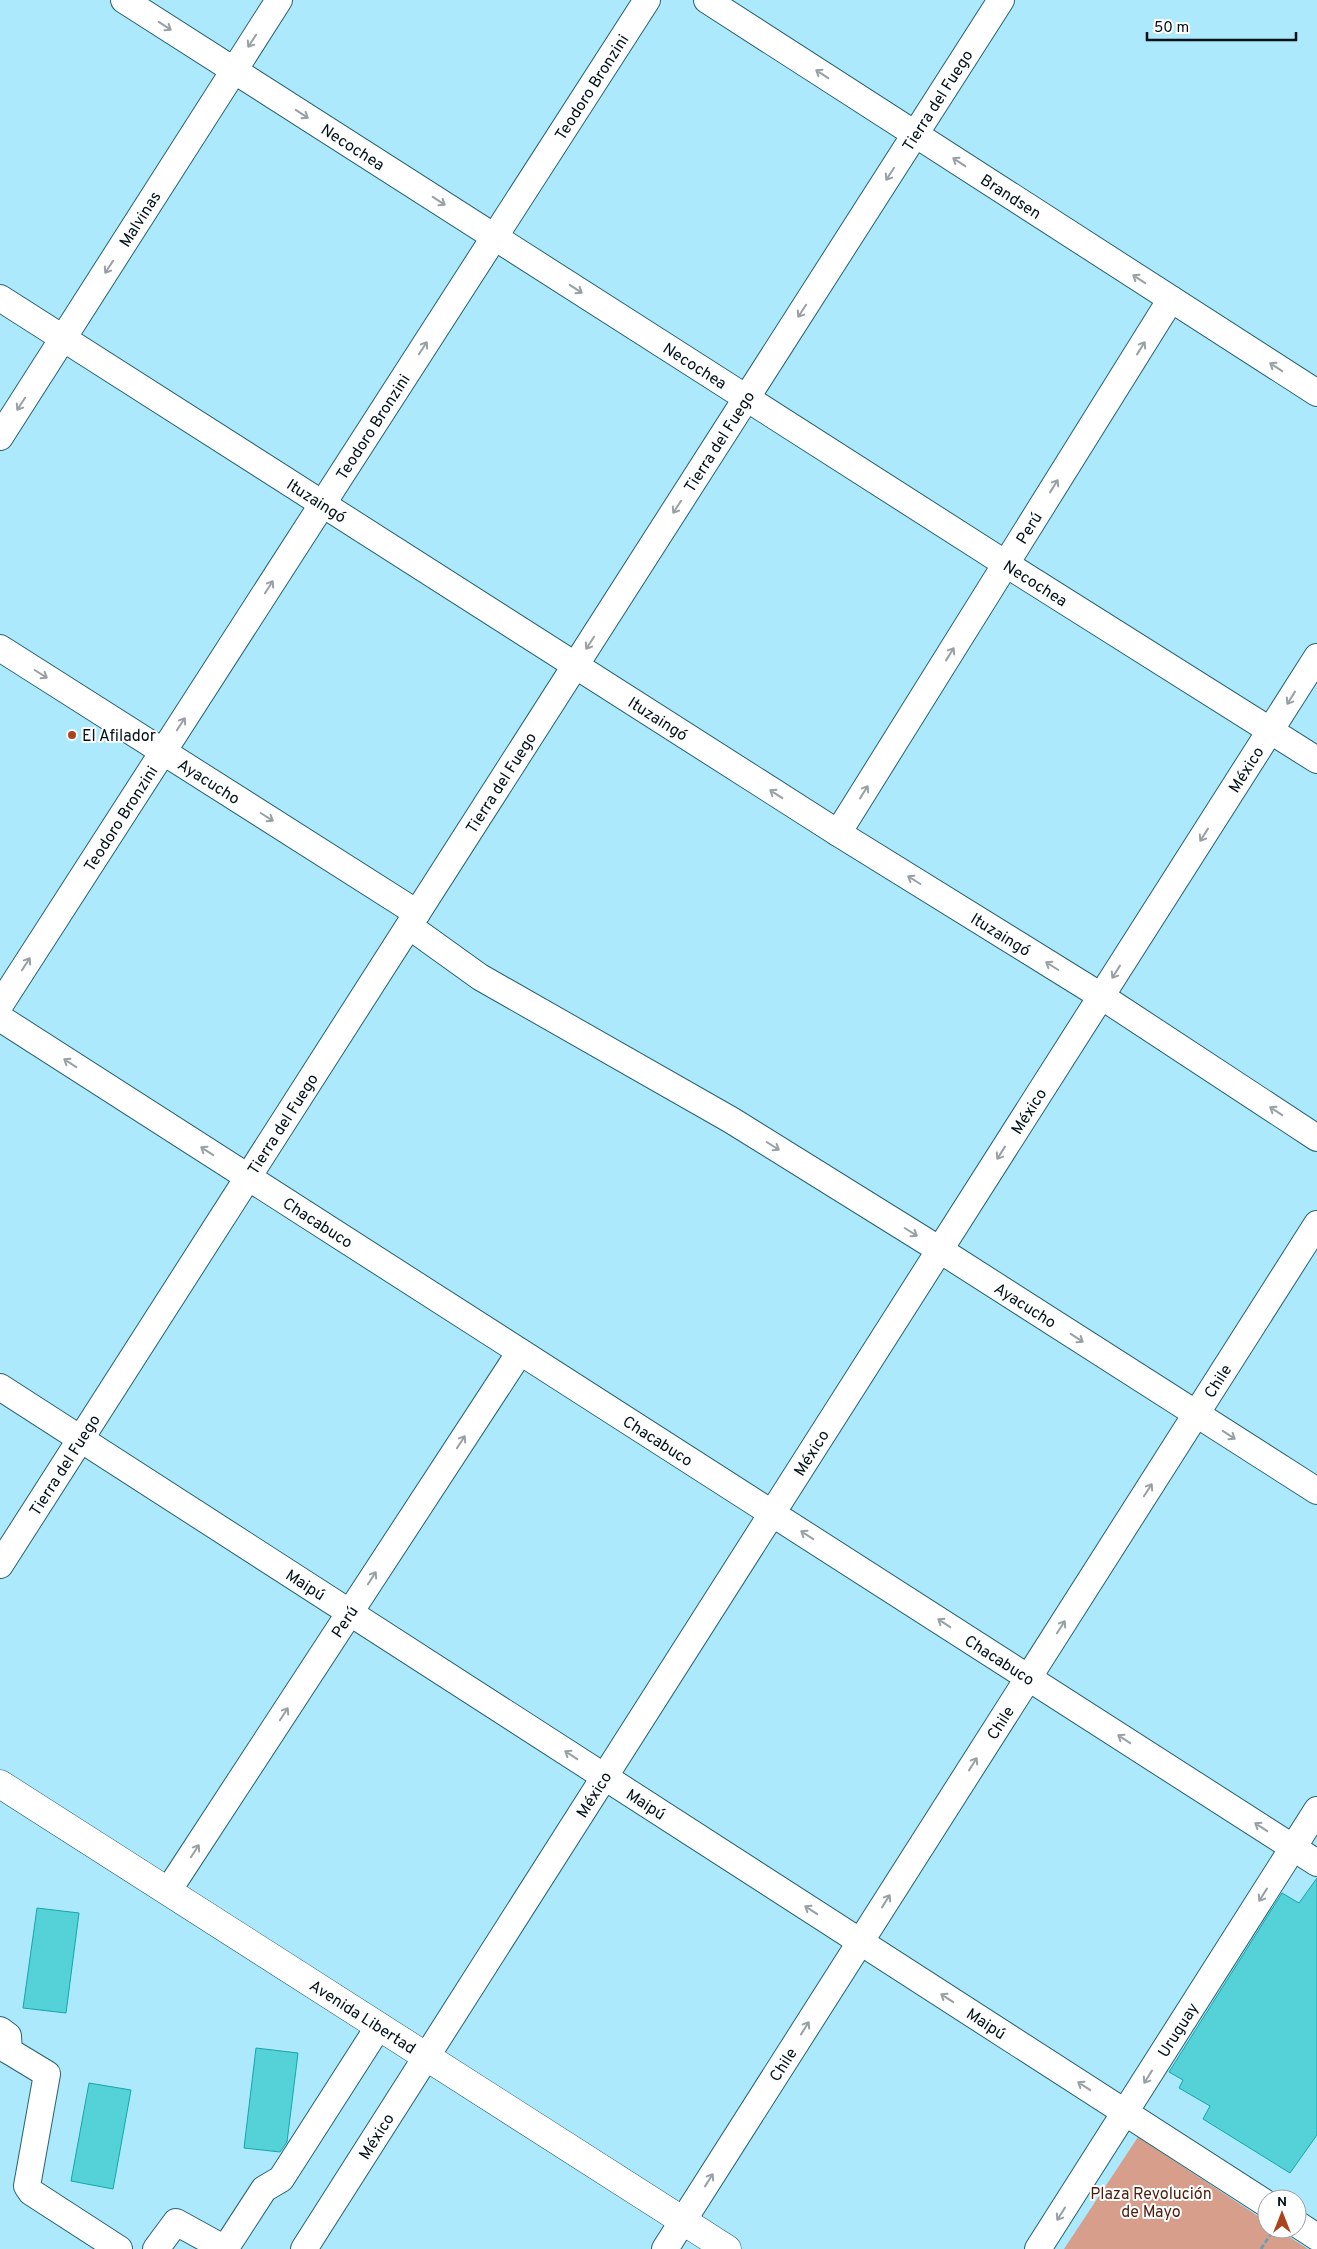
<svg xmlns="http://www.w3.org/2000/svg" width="1317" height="2249" viewBox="0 0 1317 2249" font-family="Overpass,sans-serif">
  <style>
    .green { fill: #d79e8b }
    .building { fill: #55d2d7; stroke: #12a6ab }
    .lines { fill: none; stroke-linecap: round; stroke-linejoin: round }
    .minor-casing { stroke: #276272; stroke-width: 28 }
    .major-casing { stroke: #276272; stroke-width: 29 }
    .path { stroke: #709dac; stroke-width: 3; stroke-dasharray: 5 2.5; stroke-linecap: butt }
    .minor { stroke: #fff; stroke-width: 26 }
    .major { stroke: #fff; stroke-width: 28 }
    .oneway { stroke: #99a0a3 }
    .poi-dot { fill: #ab441e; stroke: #fff; stroke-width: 2 }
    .labels { text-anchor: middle; stroke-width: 4; stroke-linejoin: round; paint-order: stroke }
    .street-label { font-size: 16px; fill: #001218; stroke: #fff }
    .poi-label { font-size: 16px; fill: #001218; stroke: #fff; text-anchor: start }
    .park-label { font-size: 16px; fill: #4e1e0d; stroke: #fff }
  </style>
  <rect width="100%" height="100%" fill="#ade9fc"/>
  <polygon class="green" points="1138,2137 1267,2222 1267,2229 1277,2229 1308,2249 1064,2249"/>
  <g class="building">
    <polygon points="1317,1878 1317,2135 1290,2173 1203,2119 1210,2106 1179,2088 1183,2080 1169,2072 1282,1893 1299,1903"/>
    <polygon points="37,1908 79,1913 66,2013 23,2008"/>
    <polygon points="256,2048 298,2053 287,2142 280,2152 244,2148"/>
    <polygon points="89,2083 131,2090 113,2189 71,2181"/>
  </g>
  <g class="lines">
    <defs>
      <g id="minor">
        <path id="s1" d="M124 0 1006 564 1317 760"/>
        <path id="s2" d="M707 0 1317 393"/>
        <path id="s3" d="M0 298 838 833 1101 996 1317 1138"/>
        <path id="s4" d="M0 437 279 0"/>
        <path id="s5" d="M0 648 417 913"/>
        <path id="s6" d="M838 833 1171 299"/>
        <path id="s7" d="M409 926 480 977 731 1120 940 1250 1317 1491"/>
        <path id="s8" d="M0 1005 647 0"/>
        <path id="s9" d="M0 1018 1317 1863"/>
        <path id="s10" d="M0 1387 1267 2204"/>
        <path id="s11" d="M0 1565 1001 0"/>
        <path id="s12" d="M168 1891 520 1352"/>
        <polyline points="0,2030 8,2036 9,2051 47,2074 27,2186 31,2192 119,2249"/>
        <polyline points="1297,2224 1317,2237"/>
        <polyline points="156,2249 176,2222 225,2249 264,2189 281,2179 379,2026"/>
        <path id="s13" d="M304 2249 1317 657"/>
        <path id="s14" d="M665 2249 1317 1224"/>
        <path id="s15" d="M1038 2249 1317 1810"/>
      </g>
      <g id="major">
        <path id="s16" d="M0 1784 727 2249"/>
      </g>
    </defs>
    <use href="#minor" class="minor-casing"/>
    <use href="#major" class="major-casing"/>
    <polyline class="path" points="1261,2249 1274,2229"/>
    <use href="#minor" class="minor"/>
    <use href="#major" class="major"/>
  </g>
  <defs><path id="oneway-shaft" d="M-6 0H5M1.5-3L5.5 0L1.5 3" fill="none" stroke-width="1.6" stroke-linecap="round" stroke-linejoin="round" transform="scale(1.25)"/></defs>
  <g class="oneway">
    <use href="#oneway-shaft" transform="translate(165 26) rotate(33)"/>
    <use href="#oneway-shaft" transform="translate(252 41) rotate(123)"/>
    <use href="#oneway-shaft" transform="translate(822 74) rotate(-147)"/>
    <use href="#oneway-shaft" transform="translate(302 114) rotate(33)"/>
    <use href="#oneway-shaft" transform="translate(959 162) rotate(-147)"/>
    <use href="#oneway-shaft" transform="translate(890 174) rotate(123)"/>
    <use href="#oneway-shaft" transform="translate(439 201) rotate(33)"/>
    <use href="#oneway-shaft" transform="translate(109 267) rotate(123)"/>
    <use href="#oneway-shaft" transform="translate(1139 279) rotate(-147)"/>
    <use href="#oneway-shaft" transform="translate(576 289) rotate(33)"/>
    <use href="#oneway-shaft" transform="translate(802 311) rotate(123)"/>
    <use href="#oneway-shaft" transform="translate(423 348) rotate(-57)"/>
    <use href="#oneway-shaft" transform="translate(1141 348) rotate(-58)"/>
    <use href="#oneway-shaft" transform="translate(1276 367) rotate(-147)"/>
    <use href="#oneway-shaft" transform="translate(21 404) rotate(123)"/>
    <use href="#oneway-shaft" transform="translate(1054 486) rotate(-58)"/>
    <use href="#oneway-shaft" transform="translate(677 507) rotate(123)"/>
    <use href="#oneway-shaft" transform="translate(269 587) rotate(-57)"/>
    <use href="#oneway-shaft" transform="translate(590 643) rotate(123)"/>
    <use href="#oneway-shaft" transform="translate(950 654) rotate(-58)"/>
    <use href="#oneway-shaft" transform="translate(41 674) rotate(32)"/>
    <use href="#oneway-shaft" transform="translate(1291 698) rotate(122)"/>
    <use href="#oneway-shaft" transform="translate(181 724) rotate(-57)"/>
    <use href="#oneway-shaft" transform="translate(864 792) rotate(-58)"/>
    <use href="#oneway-shaft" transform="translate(776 794) rotate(-147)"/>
    <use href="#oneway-shaft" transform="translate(267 817) rotate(32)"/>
    <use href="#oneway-shaft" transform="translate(1204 835) rotate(122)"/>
    <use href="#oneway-shaft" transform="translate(914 880) rotate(-148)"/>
    <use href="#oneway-shaft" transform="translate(26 964) rotate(-57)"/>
    <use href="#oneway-shaft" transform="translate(1052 966) rotate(-148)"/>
    <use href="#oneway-shaft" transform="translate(1116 972) rotate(122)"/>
    <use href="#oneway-shaft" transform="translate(70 1063) rotate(-147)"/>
    <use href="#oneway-shaft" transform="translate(1276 1111) rotate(-147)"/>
    <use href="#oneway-shaft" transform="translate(773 1146) rotate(32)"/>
    <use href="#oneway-shaft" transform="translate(207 1151) rotate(-147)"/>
    <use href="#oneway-shaft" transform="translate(1001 1153) rotate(122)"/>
    <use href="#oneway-shaft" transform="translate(911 1232) rotate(32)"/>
    <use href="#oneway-shaft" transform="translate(1077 1338) rotate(33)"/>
    <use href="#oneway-shaft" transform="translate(1229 1435) rotate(33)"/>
    <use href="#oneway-shaft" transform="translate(461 1442) rotate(-57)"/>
    <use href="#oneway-shaft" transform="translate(1148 1490) rotate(-57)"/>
    <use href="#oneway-shaft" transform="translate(807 1535) rotate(-147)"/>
    <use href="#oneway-shaft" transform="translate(372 1578) rotate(-57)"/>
    <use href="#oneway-shaft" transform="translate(944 1623) rotate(-147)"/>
    <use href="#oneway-shaft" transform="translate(1061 1627) rotate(-57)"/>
    <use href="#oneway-shaft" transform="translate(284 1714) rotate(-57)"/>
    <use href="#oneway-shaft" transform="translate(1124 1739) rotate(-147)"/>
    <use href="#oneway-shaft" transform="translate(571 1755) rotate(-147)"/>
    <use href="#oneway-shaft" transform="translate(973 1764) rotate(-58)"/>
    <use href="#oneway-shaft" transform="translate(1261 1827) rotate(-147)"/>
    <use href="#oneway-shaft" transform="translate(195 1851) rotate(-57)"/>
    <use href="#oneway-shaft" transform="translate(1263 1895) rotate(122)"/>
    <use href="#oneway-shaft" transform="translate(886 1901) rotate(-58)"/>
    <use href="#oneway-shaft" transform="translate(811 1910) rotate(-147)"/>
    <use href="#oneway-shaft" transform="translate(947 1998) rotate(-147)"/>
    <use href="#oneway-shaft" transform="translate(805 2028) rotate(-58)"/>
    <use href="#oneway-shaft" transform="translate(1148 2077) rotate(122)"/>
    <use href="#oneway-shaft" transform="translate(1084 2086) rotate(-147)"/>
    <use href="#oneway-shaft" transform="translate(709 2180) rotate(-58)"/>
    <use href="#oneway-shaft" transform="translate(1061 2214) rotate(122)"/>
  </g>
  <circle class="poi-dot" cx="72" cy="735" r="5"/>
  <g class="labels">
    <g class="street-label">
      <text dy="6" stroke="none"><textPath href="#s8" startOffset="1092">Teodoro Bronzini</textPath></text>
      <text dy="6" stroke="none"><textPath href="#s11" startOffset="1739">Tierra del Fuego</textPath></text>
      <text dy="6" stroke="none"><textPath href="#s1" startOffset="272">Necochea</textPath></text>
      <text dy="6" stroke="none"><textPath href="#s2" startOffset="362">Brandsen</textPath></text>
      <text dy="6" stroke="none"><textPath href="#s4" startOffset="259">Malvinas</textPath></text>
      <text dy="6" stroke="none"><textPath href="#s1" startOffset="678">Necochea</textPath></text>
      <text dy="6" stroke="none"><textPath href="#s8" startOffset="688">Teodoro Bronzini</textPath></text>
      <text dy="6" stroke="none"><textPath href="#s11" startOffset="1334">Tierra del Fuego</textPath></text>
      <text dy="6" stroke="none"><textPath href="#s3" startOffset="376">Ituzaingó</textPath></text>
      <text dy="6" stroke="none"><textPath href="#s6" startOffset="360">Perú</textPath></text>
      <text dy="6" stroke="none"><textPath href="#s1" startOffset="1082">Necochea</textPath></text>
      <text dy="6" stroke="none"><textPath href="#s3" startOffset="781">Ituzaingó</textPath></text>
      <text dy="6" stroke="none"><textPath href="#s13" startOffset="1754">México</textPath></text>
      <text dy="6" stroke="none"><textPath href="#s5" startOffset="248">Ayacucho</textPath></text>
      <text dy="6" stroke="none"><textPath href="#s11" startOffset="929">Tierra del Fuego</textPath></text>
      <text dy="6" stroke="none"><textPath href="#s8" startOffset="222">Teodoro Bronzini</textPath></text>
      <text dy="6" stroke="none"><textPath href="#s3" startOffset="1186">Ituzaingó</textPath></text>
      <text dy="6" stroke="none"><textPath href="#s13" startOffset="1349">México</textPath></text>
      <text dy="6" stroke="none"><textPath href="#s11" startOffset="524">Tierra del Fuego</textPath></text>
      <text dy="6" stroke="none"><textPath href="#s9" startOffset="378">Chacabuco</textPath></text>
      <text dy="6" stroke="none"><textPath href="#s7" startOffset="724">Ayacucho</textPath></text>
      <text dy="6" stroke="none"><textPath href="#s14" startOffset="1029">Chile</textPath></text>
      <text dy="6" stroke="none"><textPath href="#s9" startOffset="782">Chacabuco</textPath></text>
      <text dy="6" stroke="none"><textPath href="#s13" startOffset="944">México</textPath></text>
      <text dy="6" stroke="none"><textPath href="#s11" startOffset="119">Tierra del Fuego</textPath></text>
      <text dy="6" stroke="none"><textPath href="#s10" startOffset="364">Maipú</textPath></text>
      <text dy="6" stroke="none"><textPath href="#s12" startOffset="322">Perú</textPath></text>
      <text dy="6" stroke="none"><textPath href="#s9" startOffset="1188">Chacabuco</textPath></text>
      <text dy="6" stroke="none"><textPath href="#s14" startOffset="624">Chile</textPath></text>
      <text dy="6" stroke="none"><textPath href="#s13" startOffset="539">México</textPath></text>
      <text dy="6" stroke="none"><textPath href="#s10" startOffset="769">Maipú</textPath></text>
      <text dy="6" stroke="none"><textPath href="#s16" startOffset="431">Avenida Libertad</textPath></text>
      <text dy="6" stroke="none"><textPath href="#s10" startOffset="1174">Maipú</textPath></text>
      <text dy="6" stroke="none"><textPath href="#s15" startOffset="260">Uruguay</textPath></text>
      <text dy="6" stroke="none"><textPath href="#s14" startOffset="219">Chile</textPath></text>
      <text dy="6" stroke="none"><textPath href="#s13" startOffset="134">México</textPath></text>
    </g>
    <g class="poi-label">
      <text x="82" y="741">El Afilador</text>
    </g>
    <g class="park-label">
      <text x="1151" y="2199">Plaza Revolución<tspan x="1151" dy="18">de Mayo</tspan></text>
    </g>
  </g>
  <g transform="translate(1282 2214)"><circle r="24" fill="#ffffff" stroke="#99a0a3"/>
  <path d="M0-4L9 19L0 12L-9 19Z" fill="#ab441e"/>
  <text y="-8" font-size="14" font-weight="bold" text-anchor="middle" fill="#001218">N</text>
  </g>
  <path d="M1147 32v8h149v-8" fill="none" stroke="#001218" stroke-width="2.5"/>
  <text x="1154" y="32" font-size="15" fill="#001218" stroke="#ffffff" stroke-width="4" paint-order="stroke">50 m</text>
</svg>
